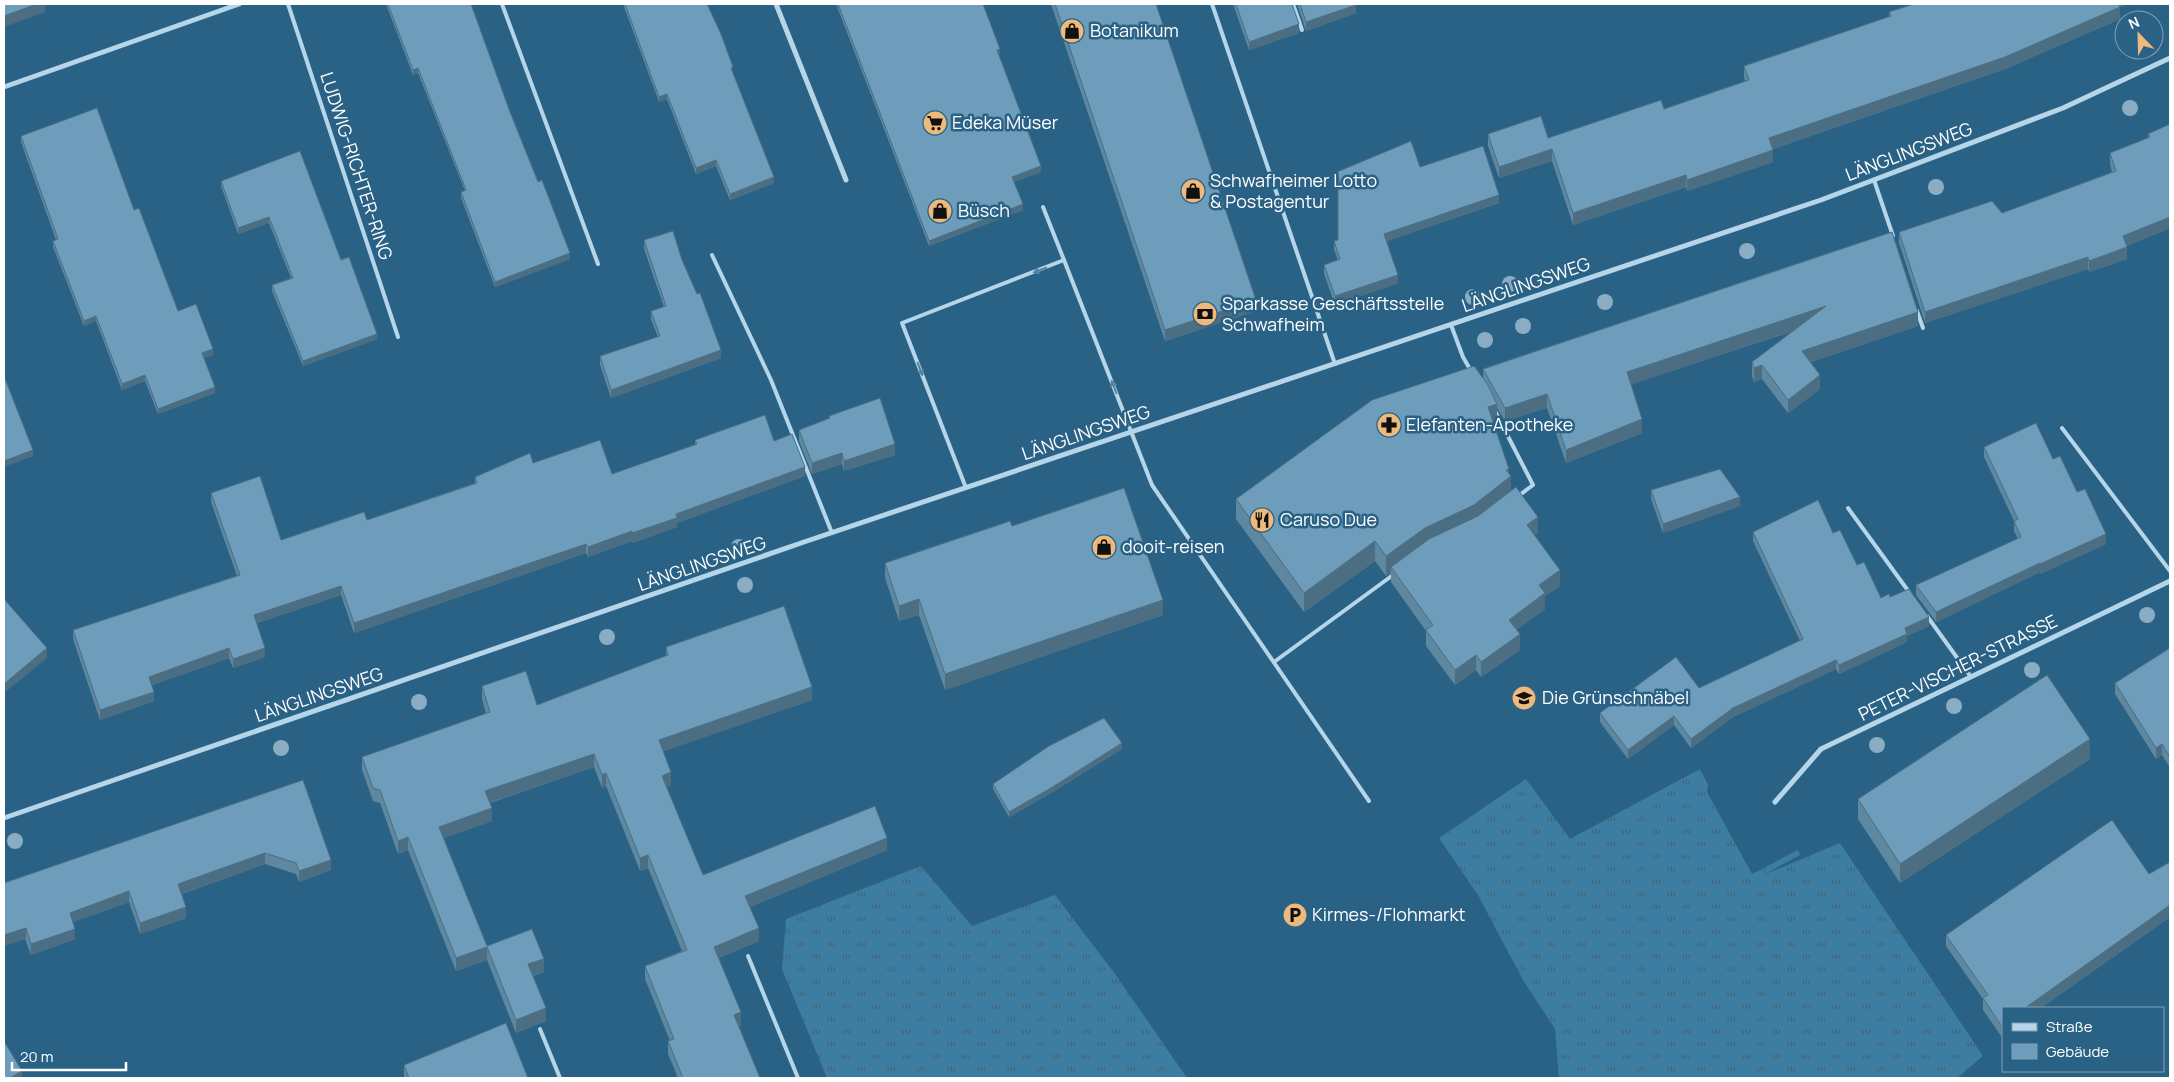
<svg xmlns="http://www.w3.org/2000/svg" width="2174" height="1082" viewBox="0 0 2174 1082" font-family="Manrope,sans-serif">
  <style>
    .grass { fill: url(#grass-tufts) }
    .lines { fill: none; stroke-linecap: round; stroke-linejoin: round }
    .lane { stroke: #b5d5e8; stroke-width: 4 }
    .street { stroke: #b5d5e8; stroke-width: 5 }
    .tree { fill: #8aadc4 }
    .wall { fill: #5e87a0 }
    .shaded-wall { fill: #4c6e82 }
    .building { fill: #6d9dba; stroke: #4c6e82 }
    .oneway { fill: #5484a3 }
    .labels { text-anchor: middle; stroke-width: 5; stroke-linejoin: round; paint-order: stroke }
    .poi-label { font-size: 18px; fill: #fff; stroke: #2a6286; text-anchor: start }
    .street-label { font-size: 18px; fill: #fff; stroke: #2a6286 }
  </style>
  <defs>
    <pattern id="grass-tufts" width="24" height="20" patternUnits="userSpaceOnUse" patternTransform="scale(1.25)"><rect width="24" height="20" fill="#3e7da2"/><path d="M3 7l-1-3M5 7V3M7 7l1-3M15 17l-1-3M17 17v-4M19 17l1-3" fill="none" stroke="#456477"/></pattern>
  </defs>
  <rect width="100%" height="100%" fill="#2a6286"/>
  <g class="grass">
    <polygon points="1700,769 1708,785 1707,792 1752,874 1798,850 1800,855 1761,876 1840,843 1983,1056 1957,1078 1559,1078 1555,1029 1523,980 1478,895 1439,838 1526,779 1570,839"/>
    <polygon points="921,866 972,926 1055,895 1115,974 1187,1078 827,1078 782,969 786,919"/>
  </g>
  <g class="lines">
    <g class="lane">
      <polyline points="288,4 398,337"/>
      <polyline points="502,4 598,264"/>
      <polyline points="1212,4 1335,364"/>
      <polyline points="1293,4 1302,30"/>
      <polyline points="1874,180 1893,236"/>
      <polyline points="1043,207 1064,260"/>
      <polyline points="712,255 771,380 832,533"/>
      <polyline points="1917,311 1923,328"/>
      <polyline points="1451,325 1463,357 1471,371"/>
      <polyline points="1495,411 1533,485 1517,497"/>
      <polyline points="2062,428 2170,571"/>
      <polyline points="966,488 902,323 1064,260 1152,485 1369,801"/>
      <polyline points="1848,508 1909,592"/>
      <polyline points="1927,616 1971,677"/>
      <polyline points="1274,662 1393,575"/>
      <polyline points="748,956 798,1078"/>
      <polyline points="540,1029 560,1078"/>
    </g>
    <g class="street">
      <polyline points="776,4 846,180"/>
      <polyline points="4,87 239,4"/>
      <polyline points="1775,802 1821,749 2170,581"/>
      <polyline points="4,818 804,542 1821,200 2063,108 2170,58"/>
    </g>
  </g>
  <g class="tree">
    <circle cx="2130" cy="108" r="8"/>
    <circle cx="1936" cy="187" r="8"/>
    <circle cx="1747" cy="251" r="8"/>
    <circle cx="1510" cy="284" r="8"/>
    <circle cx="1473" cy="297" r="8"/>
    <circle cx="1605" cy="302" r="8"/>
    <circle cx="1523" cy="326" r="8"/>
    <circle cx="1485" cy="340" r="8"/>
    <circle cx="739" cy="547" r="8"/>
    <circle cx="745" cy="585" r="8"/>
    <circle cx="2147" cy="615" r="8"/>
    <circle cx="607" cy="637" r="8"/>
    <circle cx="2032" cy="670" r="8"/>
    <circle cx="419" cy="702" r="8"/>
    <circle cx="1954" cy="706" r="8"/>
    <circle cx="1877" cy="745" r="8"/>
    <circle cx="281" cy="748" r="8"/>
    <circle cx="15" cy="841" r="8"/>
  </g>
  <g class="wall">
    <polygon points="386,4 471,4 510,112 570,259 495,287 461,198 461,192 465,191 418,73 413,75"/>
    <polygon points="623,4 707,4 774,183 730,200 716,166 696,174 667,99 659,102"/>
    <polygon points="836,4 983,4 1000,54 998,55 1041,172 1014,182 1023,210 929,246"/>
    <polygon points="1051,4 1156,4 1256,311 1165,341"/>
    <polygon points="1233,4 1292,4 1299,33 1249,50"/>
    <polygon points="1297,4 1356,4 1356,13 1306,31"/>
    <polygon points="1914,4 2129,4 2120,7 2120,19 2005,69 1773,149 1773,162 1687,191 1686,187 1573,225 1552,161 1499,178 1488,146 1488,134 1548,138 1664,109 1745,81 1744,78 1744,66 1889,17 1889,12"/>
    <polygon points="2170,124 2170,228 2127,246 2127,259 2089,272 2088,269 1925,323 1899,243 1899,232 2002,213 2112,172 2110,164 2110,153 2148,138 2148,134"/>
    <polygon points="21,136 134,210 178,311 213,355 204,358 215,393 158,414 145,381 122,390 96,321 84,326 53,247 53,241 56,240 21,142"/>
    <polygon points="1420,167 1499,203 1387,241 1398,283 1335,305 1324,274 1324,265 1338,260 1334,250 1334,241 1338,240 1339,188 1337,181 1337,172"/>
    <polygon points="221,181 341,260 377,339 303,366 272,291 272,285 291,278 269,223 238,234 221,186"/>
    <polygon points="1892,232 1918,326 1811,362 1820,389 1788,413 1762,379 1754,382 1752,376 1752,362 1794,331 1631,384 1642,433 1566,463 1547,408 1505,421 1497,408 1497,424 1494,425 1509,474 1511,491 1538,533 1534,535 1560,586 1545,596 1545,609 1516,630 1520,650 1481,677 1476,670 1455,685 1426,646 1426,631 1391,582 1391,573 1386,576 1375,561 1304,612 1236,519 1236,499 1483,379 1483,369"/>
    <polygon points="644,240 682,260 721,358 611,398 600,365 600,356 658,337 651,319 651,311 664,307 644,249"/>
    <polygon points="2169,350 2170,350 2170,363 2169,361"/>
    <polygon points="829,416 895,455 844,471 842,464 812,474 799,441 799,430 829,419"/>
    <polygon points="695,440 774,441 805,476 677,523 677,527 632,543 632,541 588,557 586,553 354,633 341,595 257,623 265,657 233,668 229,658 152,685 154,701 100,720 73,639 73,630 237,576 211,502 211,493 281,540 367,520 475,483 475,477 533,463 612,474 695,445"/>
    <polygon points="1984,447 2053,459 2077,492 2106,544 2040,574 2040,572 1936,622 1916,595 1916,585 2018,539 2014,531 2014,521 1984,457"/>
    <polygon points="1651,490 1740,506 1663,533 1651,499"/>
    <polygon points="1012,526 1163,615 945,690 919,615 899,621 885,578 885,563"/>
    <polygon points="1753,532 1833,533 1881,598 1890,597 1929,626 1907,636 1907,642 1839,674 1836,669 1733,717 1691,748 1674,725 1628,759 1600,722 1600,713 1699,688 1800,641 1753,541"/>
    <polygon points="666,647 812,700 663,751 671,785 666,787 703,875 887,850 750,907 759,941 719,958 741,1025 739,1026 760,1078 678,1078 668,1054 668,1041 670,1041 645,979 645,966 682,951 648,868 640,871 606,786 602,788 594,767 490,803 492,821 443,838 487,946 544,972 533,976 546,1021 516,1033 487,960 456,971 408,850 398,854 380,803 373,801 362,770 362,757 486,714 482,699 482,686 537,705 666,656"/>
    <polygon points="2170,648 2170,768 2162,755 2156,759 2115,694 2115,683"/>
    <polygon points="1122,749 1051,793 1009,817 993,789 993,784"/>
    <polygon points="2090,759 1900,883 1858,819 1858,799"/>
    <polygon points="303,780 331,870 299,882 296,874 265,864 182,894 186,918 140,934 129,902 73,922 75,939 31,955 4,883"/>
    <polygon points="2170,862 2170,917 2041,1008 2003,1008 2003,1035 2001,1036 1983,1010 1983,999 1946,946 1946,935 2149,874"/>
    <polygon points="404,1065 528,1078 405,1078 404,1076"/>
  </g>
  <g class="shaded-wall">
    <polygon points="37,4 45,4 45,12 4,27 4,16"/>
    <polygon points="2115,4 2129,4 2115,9"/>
    <polygon points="1356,5 1356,13 1306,31 1306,22"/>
    <polygon points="2120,7 2120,19 2005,69 1769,150 1769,138"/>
    <polygon points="1299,24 1299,33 1249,50 1249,42"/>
    <polygon points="1000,49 1000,54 997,56 997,50"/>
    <polygon points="418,68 418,73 413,75 413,70"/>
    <polygon points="667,94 667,99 659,102 659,97"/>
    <polygon points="1552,149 1552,161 1499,178 1499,167"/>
    <polygon points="1773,150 1773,162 1687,191 1687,180"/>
    <polygon points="716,160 716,166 696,174 696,168"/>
    <polygon points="1041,166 1041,172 1012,183 1012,177"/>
    <polygon points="1686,175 1686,187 1573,225 1573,213"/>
    <polygon points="774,177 774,183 730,200 730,194"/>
    <polygon points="1499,195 1499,203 1384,242 1384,234"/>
    <polygon points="1023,204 1023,210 929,246 929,241"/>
    <polygon points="269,217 269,223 238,234 238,228"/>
    <polygon points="2170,217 2170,228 2123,248 2123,236"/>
    <polygon points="2127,247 2127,259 2089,272 2089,261"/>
    <polygon points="570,253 570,259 495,287 495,282"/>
    <polygon points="2088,257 2088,269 1925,323 1925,312"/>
    <polygon points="1398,275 1398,283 1335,305 1335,296"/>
    <polygon points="1256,300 1256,311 1165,341 1165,330"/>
    <polygon points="1826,306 1826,320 1627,386 1627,372"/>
    <polygon points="1918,312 1918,326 1802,365 1802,351"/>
    <polygon points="96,316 96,321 84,326 84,321"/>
    <polygon points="377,334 377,339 303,366 303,361"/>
    <polygon points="213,349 213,355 202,359 202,353"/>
    <polygon points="721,350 721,358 611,398 611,390"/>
    <polygon points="1762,365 1762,379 1754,382 1754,368"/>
    <polygon points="145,375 145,381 122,390 122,384"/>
    <polygon points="1820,375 1820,389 1788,413 1788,400"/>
    <polygon points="215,387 215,393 158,414 158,409"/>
    <polygon points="1547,394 1547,408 1505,421 1505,408"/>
    <polygon points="1497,404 1497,424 1488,427 1488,407"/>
    <polygon points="1642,419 1642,433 1566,463 1566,450"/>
    <polygon points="895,444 895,455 844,471 844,461"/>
    <polygon points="33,450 33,456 4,467 4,461"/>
    <polygon points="842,453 842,464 812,474 812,463"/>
    <polygon points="805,467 805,476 677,523 677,527 632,543 632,533 676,514"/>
    <polygon points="1509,469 1509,478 1511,476 1511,496 1474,525 1391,567 1391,573 1386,576 1386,556 1506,470"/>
    <polygon points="1740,497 1740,506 1663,533 1663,524"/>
    <polygon points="1538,517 1538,533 1527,540 1527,525"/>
    <polygon points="632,531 632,541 588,557 588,547"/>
    <polygon points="2106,534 2106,544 2040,574 2040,564"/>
    <polygon points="1375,541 1375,561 1304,612 1304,593"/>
    <polygon points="586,544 586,553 354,633 354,623"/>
    <polygon points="2040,563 2040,572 1936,622 1936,612"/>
    <polygon points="1560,570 1560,586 1545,596 1545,609 1509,635 1509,620 1539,585"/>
    <polygon points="341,586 341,595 254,624 254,615"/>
    <polygon points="919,599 919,615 899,621 899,606"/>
    <polygon points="1163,600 1163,615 945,690 945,674"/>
    <polygon points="1929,617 1929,626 1907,636 1907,642 1839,674 1839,665 1905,628"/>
    <polygon points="1520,634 1520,650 1481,677 1481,662"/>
    <polygon points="47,648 47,658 4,693 4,684"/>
    <polygon points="229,648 229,658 149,686 149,677"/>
    <polygon points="265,648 265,657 233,668 233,659"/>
    <polygon points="1476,655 1476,670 1455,685 1455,670"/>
    <polygon points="1836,660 1836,669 1733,717 1691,748 1691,739 1733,708"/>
    <polygon points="812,687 812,700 659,753 659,740"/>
    <polygon points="154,692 154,701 100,720 100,710"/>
    <polygon points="1674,716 1674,725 1628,759 1628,750"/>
    <polygon points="2090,739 2090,759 1900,883 1900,864"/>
    <polygon points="1122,743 1122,749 1051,793 1009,817 1009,812"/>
    <polygon points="2162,744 2162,755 2156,759 2156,748"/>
    <polygon points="594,754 594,767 485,804 485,791"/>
    <polygon points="671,772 671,785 662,789 662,776"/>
    <polygon points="606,773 606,786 602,788 602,775"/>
    <polygon points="492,808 492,821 439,840 439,827"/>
    <polygon points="408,837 408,850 398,854 398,841"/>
    <polygon points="887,838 887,850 745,909 745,896"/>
    <polygon points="265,853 265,864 178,895 178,884"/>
    <polygon points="648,855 648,868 640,871 640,858"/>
    <polygon points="331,860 331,870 299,882 299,871"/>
    <polygon points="129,891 129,902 70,923 70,913"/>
    <polygon points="2170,905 2170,917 2041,1008 2025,1008"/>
    <polygon points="186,907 186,918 140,934 140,923"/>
    <polygon points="26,928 26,939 4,946 4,935"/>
    <polygon points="759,928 759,941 714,960 714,947"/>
    <polygon points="75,929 75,939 31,955 31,944"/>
    <polygon points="487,947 487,960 456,971 456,958"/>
    <polygon points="544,959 544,972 528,977 528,964"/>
    <polygon points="546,1008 546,1021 516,1033 516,1020"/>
    <polygon points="741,1012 741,1025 734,1028 734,1015"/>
    <polygon points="2003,1024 2003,1035 2001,1036 2001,1025"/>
    <polygon points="22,1071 22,1078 10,1078"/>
  </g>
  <g class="building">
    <polygon points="4,4 37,4 4,16"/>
    <polygon points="388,4 471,4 510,112 538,182 542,180 570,253 495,282 461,192 466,190 418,68 413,70"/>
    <polygon points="625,4 707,4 721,34 733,67 731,68 774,177 730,194 716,160 696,168 667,94 659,97"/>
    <polygon points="838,4 983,4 1000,49 997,50 1041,166 1012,177 1023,204 929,241"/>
    <polygon points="1055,4 1156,4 1256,300 1165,330"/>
    <polygon points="1236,4 1292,4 1299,24 1249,42"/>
    <polygon points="1300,4 1356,4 1356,5 1306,22"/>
    <polygon points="1914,4 2118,4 2120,7 2005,57 1769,138 1773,150 1687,180 1686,175 1573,213 1552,149 1499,167 1488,134 1541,116 1548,138 1661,100 1664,109 1749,80 1744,66 1891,16 1889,12"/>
    <polygon points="97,108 134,210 139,208 178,311 196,304 213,349 202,353 215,387 158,409 145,375 122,384 96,316 84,321 53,241 58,239 21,136"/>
    <polygon points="2170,124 2170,217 2123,236 2127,247 2089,261 2088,257 1925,312 1899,232 1992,201 2002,213 2116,171 2110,153 2150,137 2148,134"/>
    <polygon points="1411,141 1420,167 1483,146 1499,195 1384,234 1398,275 1335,296 1324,265 1340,259 1334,241 1338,240 1338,188 1341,187 1337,172"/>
    <polygon points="300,151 341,260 349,257 377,334 303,361 272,285 293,278 269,217 238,228 221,181"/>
    <polygon points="673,231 682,260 697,294 700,293 721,350 611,390 600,356 660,336 651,311 666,306 644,240"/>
    <polygon points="1892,232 1918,312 1802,351 1820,375 1788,400 1762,365 1754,368 1752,362 1826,306 1627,372 1642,419 1566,450 1547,394 1505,408 1483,369"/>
    <polygon points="1474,366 1488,385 1497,404 1488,407 1509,469 1506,470 1511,476 1474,505 1425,528 1386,556 1375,541 1304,593 1236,499 1372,400"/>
    <polygon points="4,376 33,450 4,461"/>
    <polygon points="880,398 895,444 844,461 842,453 812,463 799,430 830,418 829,416"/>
    <polygon points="765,415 774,441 792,434 805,467 676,514 677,518 632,533 632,531 588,547 586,544 354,623 341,586 254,615 265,648 233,659 229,648 149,677 154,692 100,710 73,630 240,575 211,493 260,476 281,540 364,512 367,520 477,483 475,477 530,453 533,463 600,440 612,474 697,444 695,440"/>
    <polygon points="2036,423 2053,459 2060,456 2077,492 2085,489 2106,534 2040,564 2040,563 1936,612 1916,585 2021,537 2014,521 2018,519 1984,447"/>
    <polygon points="1720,469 1740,497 1663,524 1651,490"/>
    <polygon points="1516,487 1538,517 1527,525 1560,570 1539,585 1545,593 1509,620 1520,634 1481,662 1476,655 1455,670 1426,630 1433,625 1391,567 1429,539 1478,516"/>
    <polygon points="1124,488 1163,600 945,674 919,599 899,606 885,563 1010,521 1012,526"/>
    <polygon points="1818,500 1833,533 1840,530 1857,565 1864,562 1881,598 1889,594 1890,597 1909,589 1929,617 1905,628 1907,634 1839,665 1836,660 1733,708 1691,739 1674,716 1628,750 1600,713 1676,657 1699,688 1803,639 1753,532"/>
    <polygon points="4,599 47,648 4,684"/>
    <polygon points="784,606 812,687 659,740 671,772 662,776 703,875 875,806 887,838 745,896 759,928 714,947 741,1012 734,1015 760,1078 683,1078 668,1041 674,1039 645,966 687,950 648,855 640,858 606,773 602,775 594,754 485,791 492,808 439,827 487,946 532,929 544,959 528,964 546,1008 516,1020 487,947 456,958 408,837 398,841 380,790 373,788 362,757 490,712 482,686 526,671 537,705 668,655 666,647"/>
    <polygon points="2170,648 2170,757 2162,744 2156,748 2115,683"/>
    <polygon points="2047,675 2090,739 1900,864 1858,799"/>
    <polygon points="1104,718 1122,743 1051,788 1009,812 993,784 1049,746"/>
    <polygon points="303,780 331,860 299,871 296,863 265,853 178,884 186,907 140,923 129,891 70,913 75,929 31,944 26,928 4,935 4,883"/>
    <polygon points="2112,820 2149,874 2170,862 2170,905 2025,1008 2003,1008 2003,1024 2001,1025 1983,998 1988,995 1946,935"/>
    <polygon points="506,1023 528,1078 409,1078 404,1065"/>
    <polygon points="4,1041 22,1071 10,1078 4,1078"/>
  </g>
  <defs><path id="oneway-solid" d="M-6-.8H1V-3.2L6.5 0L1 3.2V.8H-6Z" transform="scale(1.25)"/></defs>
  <g class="oneway">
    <use href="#oneway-solid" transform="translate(1040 270) rotate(159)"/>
    <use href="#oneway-solid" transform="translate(920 369) rotate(69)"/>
    <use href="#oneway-solid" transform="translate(1114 387) rotate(-111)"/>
  </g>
  <defs>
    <symbol id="shop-disc" viewBox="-11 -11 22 22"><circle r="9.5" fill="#eeba7c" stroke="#2a6286"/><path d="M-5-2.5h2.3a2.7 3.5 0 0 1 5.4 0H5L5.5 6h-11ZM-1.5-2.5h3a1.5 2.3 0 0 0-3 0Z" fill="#111"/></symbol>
    <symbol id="supermarket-disc" viewBox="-11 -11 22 22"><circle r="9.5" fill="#eeba7c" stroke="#2a6286"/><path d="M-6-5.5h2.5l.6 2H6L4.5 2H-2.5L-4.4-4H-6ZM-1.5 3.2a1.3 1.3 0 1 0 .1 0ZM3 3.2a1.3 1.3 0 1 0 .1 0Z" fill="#111"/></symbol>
    <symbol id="bank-disc" viewBox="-11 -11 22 22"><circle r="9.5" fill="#eeba7c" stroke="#2a6286"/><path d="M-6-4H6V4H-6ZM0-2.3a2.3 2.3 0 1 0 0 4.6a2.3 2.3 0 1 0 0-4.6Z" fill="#111"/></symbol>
    <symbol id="pharmacy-disc" viewBox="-11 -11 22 22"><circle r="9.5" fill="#eeba7c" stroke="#2a6286"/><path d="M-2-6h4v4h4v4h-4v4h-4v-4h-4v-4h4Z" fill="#111"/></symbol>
    <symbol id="restaurant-disc" viewBox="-11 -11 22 22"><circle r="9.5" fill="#eeba7c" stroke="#2a6286"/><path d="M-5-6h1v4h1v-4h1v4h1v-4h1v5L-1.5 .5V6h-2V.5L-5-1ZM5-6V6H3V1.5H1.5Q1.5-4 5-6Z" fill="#111"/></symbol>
    <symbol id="school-disc" viewBox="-11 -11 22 22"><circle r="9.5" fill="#eeba7c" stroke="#2a6286"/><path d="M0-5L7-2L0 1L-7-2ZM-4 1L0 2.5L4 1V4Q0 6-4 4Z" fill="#111"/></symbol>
    <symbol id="parking-disc" viewBox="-11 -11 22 22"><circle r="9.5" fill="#eeba7c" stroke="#2a6286"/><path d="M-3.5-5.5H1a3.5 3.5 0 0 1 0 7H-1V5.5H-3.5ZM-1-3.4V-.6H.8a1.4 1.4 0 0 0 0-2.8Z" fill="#111"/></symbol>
  </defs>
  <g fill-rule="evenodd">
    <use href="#shop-disc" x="1058" y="17" width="28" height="28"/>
    <use href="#supermarket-disc" x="921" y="109" width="28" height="28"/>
    <use href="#shop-disc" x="1179" y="177" width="28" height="28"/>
    <use href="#shop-disc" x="926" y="197" width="28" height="28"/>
    <use href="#bank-disc" x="1191" y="300" width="28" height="28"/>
    <use href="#pharmacy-disc" x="1375" y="411" width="28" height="28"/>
    <use href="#restaurant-disc" x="1248" y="506" width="28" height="28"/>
    <use href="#shop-disc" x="1090" y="533" width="28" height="28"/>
    <use href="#school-disc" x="1510" y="684" width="28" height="28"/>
    <use href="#parking-disc" x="1281" y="901" width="28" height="28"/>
  </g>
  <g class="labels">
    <g class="poi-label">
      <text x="1090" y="37">Botanikum</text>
      <text x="952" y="129">Edeka Müser</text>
      <text x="1210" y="187">Schwafheimer Lotto<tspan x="1210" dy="21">&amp; Postagentur</tspan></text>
      <text x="958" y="217">Büsch</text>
      <text x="1222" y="310">Sparkasse Geschäftsstelle<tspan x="1222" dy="21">Schwafheim</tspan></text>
      <text x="1406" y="431">Elefanten-Apotheke</text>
      <text x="1280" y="526">Caruso Due</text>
      <text x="1122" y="553">dooit-reisen</text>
      <text x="1542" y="704">Die Grünschnäbel</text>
      <text x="1312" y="921">Kirmes-/Flohmarkt</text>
    </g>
    <g class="street-label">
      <text transform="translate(1909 152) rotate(-21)" y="6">LÄNGLINGSWEG</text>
      <text transform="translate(356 166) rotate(72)" y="6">LUDWIG-RICHTER-RING</text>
      <text transform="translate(1526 285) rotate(-19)" y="6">LÄNGLINGSWEG</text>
      <text transform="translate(1086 433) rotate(-19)" y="6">LÄNGLINGSWEG</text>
      <text transform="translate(702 564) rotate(-19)" y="6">LÄNGLINGSWEG</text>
      <text transform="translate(1958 668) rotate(-26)" y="6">PETER-VISCHER-STRASSE</text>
      <text transform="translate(319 695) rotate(-19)" y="6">LÄNGLINGSWEG</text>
    </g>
  </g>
  <rect width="2174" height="1082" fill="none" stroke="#ffffff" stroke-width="10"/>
  <rect x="2002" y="1007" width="162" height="65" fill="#2a6286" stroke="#7fa1b6"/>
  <rect x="2012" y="1023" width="25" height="8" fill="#b5d5e8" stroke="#7fa1b6"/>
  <text x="2046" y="1032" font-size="15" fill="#ffffff">Straße</text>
  <rect x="2012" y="1044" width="25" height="15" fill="#6d9dba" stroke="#7fa1b6"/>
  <text x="2046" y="1057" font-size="15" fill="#ffffff">Gebäude</text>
  <g transform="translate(2139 35) rotate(337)"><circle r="24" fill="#2a6286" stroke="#7fa1b6"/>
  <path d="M0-4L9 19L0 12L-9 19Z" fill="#eeba7c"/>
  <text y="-8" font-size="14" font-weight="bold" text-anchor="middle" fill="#ffffff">N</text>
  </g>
  <path d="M12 1062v8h114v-8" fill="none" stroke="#ffffff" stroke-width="2.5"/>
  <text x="20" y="1062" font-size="15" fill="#ffffff" stroke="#2a6286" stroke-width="4" paint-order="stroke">20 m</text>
</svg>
